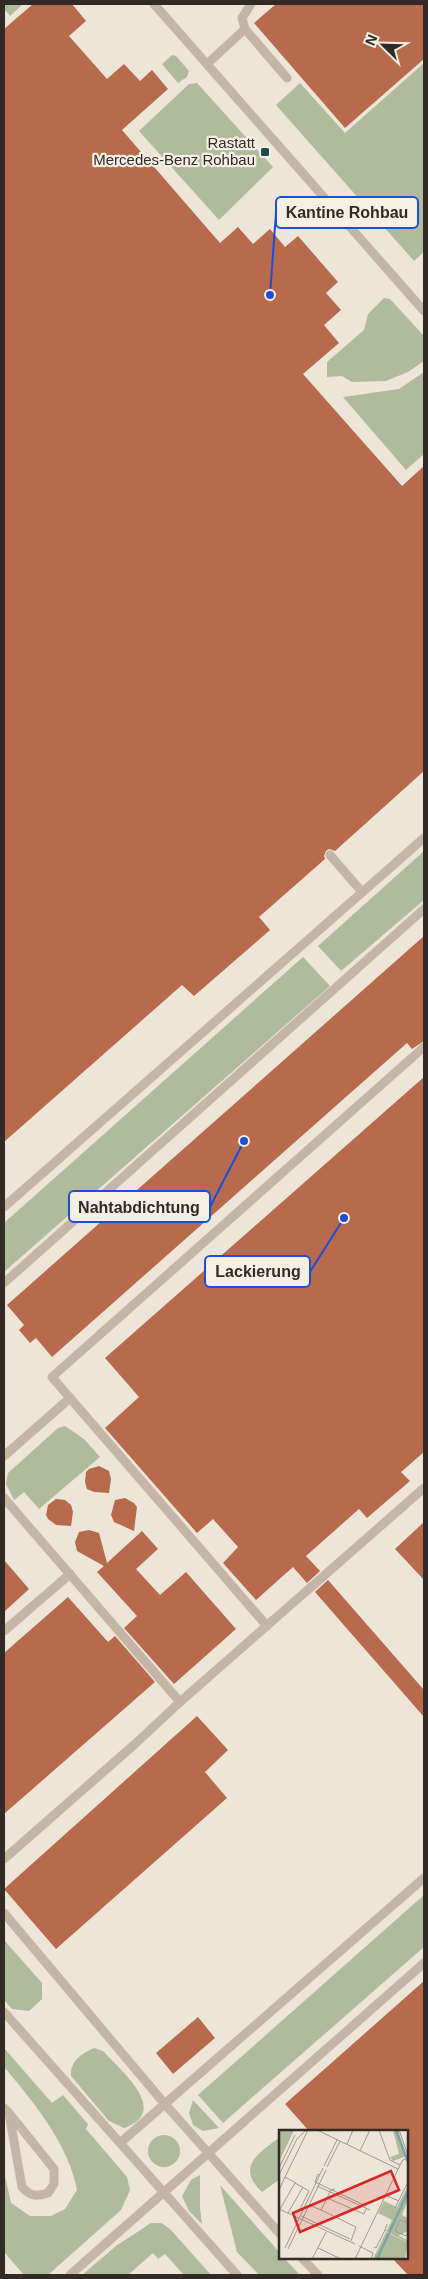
<svg xmlns="http://www.w3.org/2000/svg" width="428" height="2279" viewBox="0 0 428 2279" font-family="Helvetica,sans-serif">
  <style>
    .green { fill: #afbb9b }
    .building { fill: #b86a4c }
    .lines { fill: none; stroke-linecap: round; stroke-linejoin: round }
    .service { stroke: #c4b5a6; stroke-width: 9 }
    .poi-dot { fill: #214a4e; stroke: #f6efe4; stroke-width: 2 }
    .labels { text-anchor: middle; stroke-width: 4.5; stroke-linejoin: round; paint-order: stroke }
    .poi-label { font-size: 15px; fill: #312a26; stroke: #f6efe4; text-anchor: end }
    .inset-river { fill: none; stroke: #7ba4a7; stroke-width: 2.5 }
    .inset-road { fill: none; stroke: #a29a91; stroke-width: 1 }
    .view { fill: #d62828; fill-opacity: 0.15; stroke: #d62828; stroke-width: 2.5 }
    .inset-edge { fill: none; stroke: #312a26; stroke-width: 2.5 }
    .leader { fill: none; stroke: #1d4ed8; stroke-width: 2 }
    .callout-dot { fill: #1d4ed8; stroke: #f6efe4; stroke-width: 2 }
    .callout { fill: #f6efe4; stroke: #1d4ed8; stroke-width: 2 }
    .callout-label { font-size: 16px; text-anchor: middle; font-weight: bold; fill: #312a26 }
  </style>
  <rect width="100%" height="100%" fill="#eee5d9"/>
  <g class="green">
    <polygon points="4,4 23,4 10,16 4,9"/>
    <polygon points="172,55 176,56 189,71 187,77 178,83 162,64"/>
    <polygon points="424,63 424,252 414,261 276,105 300,83 345,133"/>
    <polygon points="197,83 273,167 219,220 139,131 189,84"/>
    <polygon points="384,298 390,299 424,336 424,361 408,372 386,381 352,382 342,376 327,377 327,362 364,330 368,314"/>
    <polygon points="424,372 424,454 406,470 343,397 399,389"/>
    <polygon points="424,851 424,900 341,971 318,946"/>
    <polygon points="303,957 330,986 4,1272 4,1223"/>
    <polygon points="65,1426 84,1439 100,1457 39,1509 24,1492 14,1500 6,1484 8,1473 58,1428"/>
    <polygon points="424,1895 424,1947 223,2123 198,2095"/>
    <polygon points="4,1940 42,1983 42,1999 29,2011 12,2009 4,2000"/>
    <path d="M4 2048 52 2103 63 2095 88 2124 86 2129 127 2177 130 2190 121 2210 48 2275H24L4 2252V2171L11 2203 30 2216H51L65 2209 77 2190C69 2145 33 2101 4 2067Z"/>
    <path d="M94 2048 103 2051C120 2070 172 2112 124 2128L109 2121 71 2076C70 2061 81 2054 94 2048Z"/>
    <polygon points="193,2100 219,2128 203,2131 193,2125 189,2113"/>
    <circle cx="164" cy="2151" r="16"/>
    <path d="M280 2137V2179L262 2192C235 2167 259 2153 280 2137Z"/>
    <polygon points="200,2175 200,2208 202,2224 189,2211 182,2196 191,2180"/>
    <polygon points="220,2185 280,2253 280,2258 284,2258 300,2275 259,2275 237,2252"/>
    <polygon points="151,2223 161,2223 170,2229 211,2275 184,2275 165,2254 158,2259 153,2253 128,2275 82,2275 116,2246"/>
  </g>
  <g class="building">
    <polygon points="33,4 72,4 86,21 69,36 107,79 124,64 140,81 152,70 168,89 122,130 220,243 238,227 253,244 270,229 285,247 298,236 338,282 326,293 341,310 324,325 339,343 303,374 402,486 424,466 424,771 335,851 329,849 326,851 324,856 325,859 259,917 270,930 194,996 182,985 4,1142 4,29"/>
    <polygon points="276,4 424,4 424,59 345,128 254,23"/>
    <polygon points="424,936 424,1041 412,1049 407,1043 52,1357 36,1338 30,1343 19,1330 24,1325 7,1305"/>
    <polygon points="424,1077 424,1452 401,1472 410,1481 367,1518 359,1509 306,1556 320,1571 307,1583 293,1567 256,1600 223,1563 238,1547 213,1519 197,1533 105,1428 139,1397 105,1358"/>
    <polygon points="99,1466 109,1471 111,1479 109,1493 94,1492 87,1489 85,1482 86,1472 89,1469"/>
    <polygon points="125,1498 134,1503 137,1507 134,1531 114,1522 111,1515 115,1500"/>
    <polygon points="56,1499 65,1500 71,1505 73,1512 71,1526 56,1525 48,1519 46,1515 48,1505"/>
    <polygon points="424,1522 424,1580 395,1549"/>
    <polygon points="89,1530 99,1533 107,1563 142,1531 158,1549 136,1569 160,1595 186,1572 236,1629 174,1684 124,1628 137,1616 97,1572 104,1566 77,1551 75,1542 79,1532"/>
    <polygon points="4,1560 29,1589 4,1612"/>
    <polygon points="328,1580 424,1690 424,1717 315,1592"/>
    <polygon points="68,1597 108,1642 115,1636 155,1682 4,1814 4,1653"/>
    <polygon points="197,1716 228,1750 205,1772 227,1798 56,1949 4,1889"/>
    <polygon points="424,1981 424,2275 408,2275 392,2258 407,2258 407,2132 310,2132 285,2104"/>
    <polygon points="198,2017 215,2038 173,2074 156,2053"/>
  </g>
  <g class="lines">
    <g class="service">
      <polyline points="154,4 424,311"/>
      <polyline points="245,29 242,18 251,4"/>
      <polyline points="207,64 245,29 287,78"/>
      <polyline points="330,855 362,892"/>
      <polyline points="4,1207 424,838"/>
      <polyline points="4,1283 424,909"/>
      <polyline points="70,1398 267,1626"/>
      <polyline points="4,1456 70,1398 52,1377 424,1047"/>
      <polyline points="4,1498 180,1702 135,1744 4,1859"/>
      <polyline points="4,1631 70,1574"/>
      <polyline points="180,1702 424,1488"/>
      <polyline points="4,1913 164,2103 280,2234"/>
      <polyline points="4,2012 237,2275"/>
      <path d="M4 2108 9 2113 54 2169V2184L48 2193C36 2197 30 2196 22 2187L9 2113"/>
      <polyline points="120,2143 424,1878"/>
      <polyline points="302,2258 318,2275"/>
      <polyline points="70,2275 424,1963"/>
    </g>
  </g>
  <rect class="poi-dot" x="260" y="147" width="10" height="10" rx="2.5"/>
  <g class="labels">
    <g class="poi-label">
      <text x="255" y="148">Rastatt<tspan x="255" dy="17">Mercedes-Benz Rohbau</tspan></text>
    </g>
  </g>
  <g transform="translate(279 2130)">
    <rect width="129" height="129" fill="#eee5d9"/>
    <path d="M0 0H15L0 32ZM114 0H119L127 26 114 31 111 27 120 24ZM129 56V70L123 85 129 88V101L119 106 108 100 113 90 99 83 105 71 118 77ZM107 102 129 112 126 129H94Z" fill="#afbb9b"/>
    <path class="inset-river" d="M117 0 129 32M98 129 129 62"/>
    <path class="inset-road" d="M38 0 119 39M100 0 111 30 121 35M120 0 129 25M68 14 74 0M81 21 91 0M45 36 58 10M48 37 61 11M0 38 16 5M0 45 18 9 27 0M41 45 39 44 36 52 87 76M6 47 29 0M38 56 91 80M0 60 6 47 17 53M106 65 120 71M48 68 85 84 87 79M30 75 42 80 52 60 56 59M116 78 129 52M0 79 76 114M1 79 16 53 30 61 19 83M42 80 77 97 72 111M9 83 24 57M22 86 71 109M129 93 121 90 116 101 127 106 129 102M108 94 106 100 129 111M80 116 94 123 92 129M95 117 97 118 106 100M6 118 44 38M39 118 62 129M9 119 47 40M33 129 47 102M76 129 123 31 129 27"/>
    <path class="view" d="M112 41 120 60 21 102 14 83Z"/>
    <rect width="129" height="129" class="inset-edge"/>
  </g>
  <path class="leader" d="M270 295L276 213M244 1141L210 1207M344 1218L310 1272"/>
  <g class="callout-dot">
    <circle cx="270" cy="295" r="5"/>
    <circle cx="244" cy="1141" r="5"/>
    <circle cx="344" cy="1218" r="5"/>
  </g>
  <g class="callout">
    <rect x="276" y="197" width="142" height="31" rx="5"/>
    <rect x="69" y="1191" width="141" height="31" rx="5"/>
    <rect x="205" y="1256" width="105" height="31" rx="5"/>
  </g>
  <g class="callout-label">
    <text x="347" y="218">Kantine Rohbau</text>
    <text x="139" y="1213">Nahtabdichtung</text>
    <text x="258" y="1277">Lackierung</text>
  </g>
  <rect width="428" height="2279" fill="none" stroke="#312a26" stroke-width="10"/>
  <g transform="translate(383 45) rotate(293)" stroke="#f6efe4" stroke-width="4" paint-order="stroke">
  <path d="M0-4L9 19L0 12L-9 19Z" fill="#312a26"/>
  <text y="-8" font-size="14" font-weight="bold" text-anchor="middle" fill="#312a26">N</text>
  </g>
</svg>
